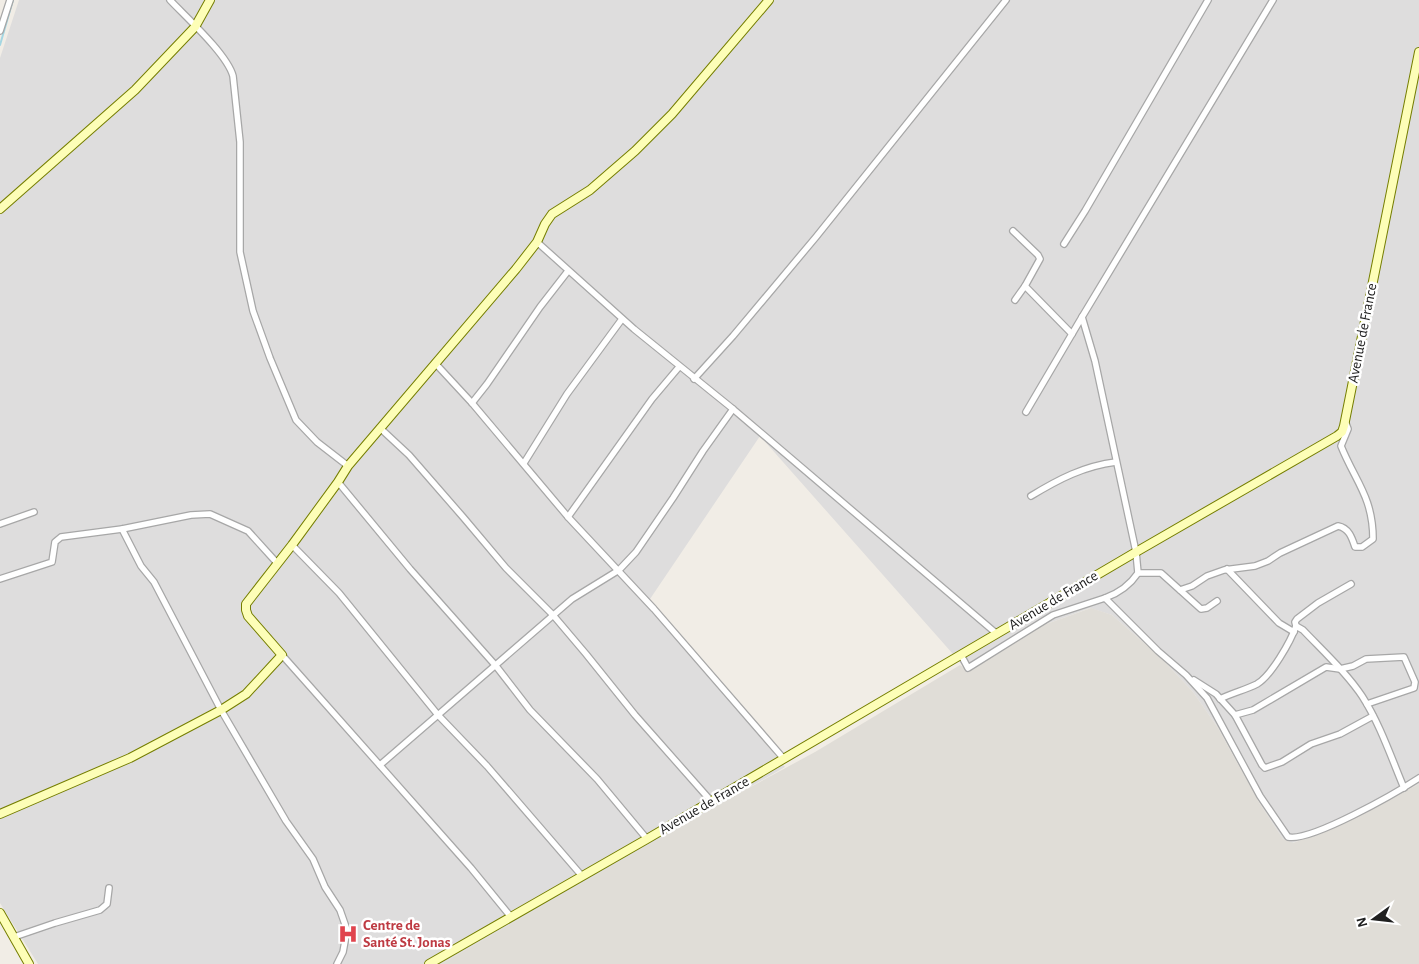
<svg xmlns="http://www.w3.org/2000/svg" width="1419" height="964" viewBox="0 0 1419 964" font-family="'Alegreya Sans',sans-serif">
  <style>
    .residential { fill: #dedddd }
    .airport { fill: #e0ddd7 }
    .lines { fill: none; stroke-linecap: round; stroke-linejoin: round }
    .stream { stroke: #a4d6e2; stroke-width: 2 }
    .street-casing { stroke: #a7a7a7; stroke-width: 8 }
    .secondary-casing { stroke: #757e00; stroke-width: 10 }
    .street { stroke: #fff; stroke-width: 5.5 }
    .secondary { stroke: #fdfeb7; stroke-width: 8 }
    .labels { text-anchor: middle; stroke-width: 5; stroke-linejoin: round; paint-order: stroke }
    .street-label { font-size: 15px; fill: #202020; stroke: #fff }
    .health-label { font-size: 15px; font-weight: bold; fill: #be3a42; stroke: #fff; text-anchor: start }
  </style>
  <rect width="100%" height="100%" fill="#f1ede6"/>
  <polygon class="residential" points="19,0 1419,0 1419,784 1344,822 1318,834 1292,843 1283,839 1260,804 1218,728 1193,692 1161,658 1112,615 1090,608 1041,626 968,671 760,436 648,602 785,767 441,964 38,964 0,903 0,58"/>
  <polygon class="airport" points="1091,608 1112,615 1161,658 1193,692 1218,728 1260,804 1283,839 1293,843 1318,834 1344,822 1419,784 1419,964 441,964 725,801 815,752 960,665 968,671 1041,626"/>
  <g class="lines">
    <polyline class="stream" points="0,45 13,0"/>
    <defs>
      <g id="street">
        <path d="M170 0C186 17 227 54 233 76L240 142V252L253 311 270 358 296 420 317 442 348 466"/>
        <polyline points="0,31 10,0"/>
        <polyline points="1013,231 1038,255 1040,259 1025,286 1015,300"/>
        <polyline points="537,242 634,329 733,409 997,634"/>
        <polyline points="1064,244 1085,211 1208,0"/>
        <polyline points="1025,286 1072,334"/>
        <polyline points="435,363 472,403 568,517 654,609 784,759"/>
        <polyline points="694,379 733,336 816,237 1006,0"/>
        <polyline points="472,403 487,384 540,307 568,271"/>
        <polyline points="1026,412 1082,317"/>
        <polyline points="380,428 409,455 463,517 506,568 553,615 586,654 635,715 711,801"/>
        <polyline points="524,463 567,394 622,319"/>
        <polyline points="338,482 410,569 496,666 530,710 597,779 647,839"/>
        <path d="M1031 496C1059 479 1084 466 1116 462"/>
        <polyline points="568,517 652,399 679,367"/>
        <polyline points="0,524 34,512"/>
        <polyline points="122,529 141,566 154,582 221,710 286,821 313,859 325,887 340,910 347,930 343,952 337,964"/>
        <polyline points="292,545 339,593 438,715 487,766 582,876"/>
        <polyline points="1227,569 1279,623 1294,632"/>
        <polyline points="1138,573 1161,573 1201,609 1207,608 1217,601"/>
        <polyline points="0,579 52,562 55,542 61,537 122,529 191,515 210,514 248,531 277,563"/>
        <path d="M1351 584 1318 603 1297 619 1295 622 1296 626 1303 630C1323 651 1346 672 1362 696 1380 724 1391 757 1404 788"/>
        <path d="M1180 590 1192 586 1207 576 1224 570 1255 566 1268 561 1280 553 1338 526C1349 528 1352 538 1355 547H1362L1373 539C1373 497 1355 481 1341 446L1348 429 1345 421"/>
        <path d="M1105 598C1119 593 1130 585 1138 573L1136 552 1095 361 1082 317 1273 0"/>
        <polyline points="282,655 471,868 511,917"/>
        <path d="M961 655 968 668 1053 615 1105 598 1158 651 1186 675 1207 698 1260 796 1288 837C1311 842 1396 793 1419 778"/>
        <polyline points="1194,680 1216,694 1235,715 1262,765 1265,768 1282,762 1311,744 1340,734 1373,716"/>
        <path d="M1220 699C1232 693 1245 690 1257 684 1271 676 1291 641 1296 626"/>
        <polyline points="1235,715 1253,710 1326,667 1340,669 1353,666 1366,659 1404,657 1415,682 1414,688 1367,704"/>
        <polyline points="380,765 572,599 619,570 636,552 673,498 703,451 733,409"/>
        <polyline points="14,937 55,923 100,910 107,904 109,888"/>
      </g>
      <g id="secondary">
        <polyline points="0,209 135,90 195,27 210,0"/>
        <polyline points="0,814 130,758 221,710 246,694 282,655 248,616 246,610 246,604 292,545 338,482 348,466 516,269 537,242 545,224 552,214 590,190 635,151 672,114 769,0"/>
        <polyline points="0,913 29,964"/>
        <polyline points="429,964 647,839 1136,552 1337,436 1342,432 1344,426 1419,52"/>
      </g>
    </defs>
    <use href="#street" class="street-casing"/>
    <use href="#secondary" class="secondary-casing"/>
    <use href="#street" class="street"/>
    <use href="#secondary" class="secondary"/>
  </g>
  <defs>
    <symbol id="hospital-bare" viewBox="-9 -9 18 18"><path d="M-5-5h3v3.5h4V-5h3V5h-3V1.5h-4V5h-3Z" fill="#e0444e" stroke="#fff" stroke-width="2.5" paint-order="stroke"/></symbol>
  </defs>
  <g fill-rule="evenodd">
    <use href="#hospital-bare" x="334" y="920" width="28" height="28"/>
  </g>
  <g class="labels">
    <g class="street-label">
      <text transform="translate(1362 333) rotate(-79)" y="5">Avenue de France</text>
      <text transform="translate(1053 600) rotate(-31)" y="5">Avenue de France</text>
      <text transform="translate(704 805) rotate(-30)" y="5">Avenue de France</text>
    </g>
    <g class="health-label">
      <text x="363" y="930">Centre de<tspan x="363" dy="17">Santé St. Jonas</tspan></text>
    </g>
  </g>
  <g transform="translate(1374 919) rotate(255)" stroke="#ffffff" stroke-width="4" paint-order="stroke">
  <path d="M0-4L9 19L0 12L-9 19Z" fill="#202020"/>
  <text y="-8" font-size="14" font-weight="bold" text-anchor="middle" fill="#202020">N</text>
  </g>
</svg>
